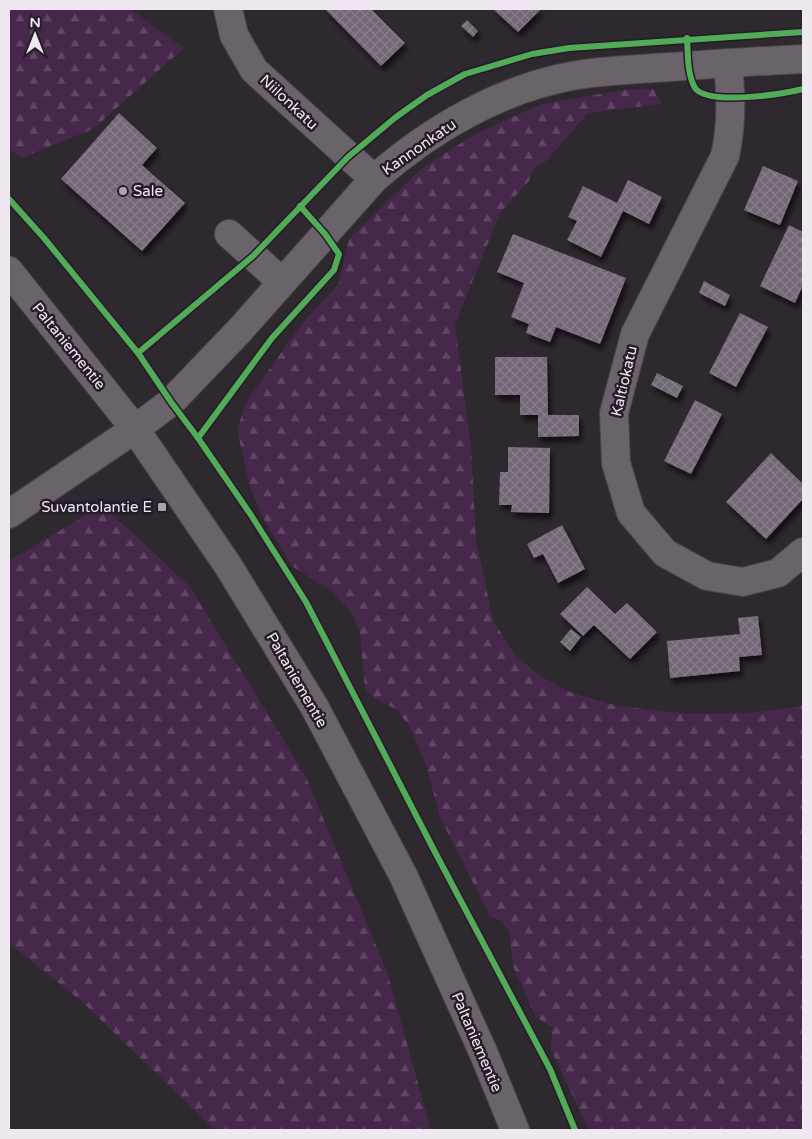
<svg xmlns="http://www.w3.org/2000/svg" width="812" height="1139" viewBox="0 0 812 1139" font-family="'Varela Round',sans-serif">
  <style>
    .forest { fill: url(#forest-firs) }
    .building { fill: url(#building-cross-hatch); filter: url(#shadow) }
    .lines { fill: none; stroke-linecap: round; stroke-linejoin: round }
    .minor-casing { stroke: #4a454b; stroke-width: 30 }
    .minor { stroke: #6a646a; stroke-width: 28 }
    .cycleway-casing { stroke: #261b28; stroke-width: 9 }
    .cycleway { stroke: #51ab58; stroke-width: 6 }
    .poi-dot { fill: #aca5ad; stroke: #261b28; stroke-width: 2 }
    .labels { text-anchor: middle; stroke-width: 5; stroke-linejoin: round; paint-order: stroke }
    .street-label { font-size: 15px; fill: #f0e8f1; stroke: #261b28 }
    .poi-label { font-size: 15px; fill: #f0e8f1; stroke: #261b28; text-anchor: start }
  </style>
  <defs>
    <pattern id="forest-firs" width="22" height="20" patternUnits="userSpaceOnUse" patternTransform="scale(1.25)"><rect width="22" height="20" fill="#46284b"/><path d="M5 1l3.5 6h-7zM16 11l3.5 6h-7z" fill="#614765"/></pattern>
    <pattern id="building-cross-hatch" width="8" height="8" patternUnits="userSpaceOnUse" patternTransform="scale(1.25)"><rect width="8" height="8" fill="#746876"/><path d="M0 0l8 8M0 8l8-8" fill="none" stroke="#887e8a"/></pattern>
    <filter id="shadow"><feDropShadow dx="3" dy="5.5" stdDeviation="2.5" flood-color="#0009"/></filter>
  </defs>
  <rect width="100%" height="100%" fill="#2e282f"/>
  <g class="forest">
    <polygon points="9,9 132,9 138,15 184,48 93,129 22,158 9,149"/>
    <polygon points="653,89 662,104 588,113 546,161 534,168 529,181 500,213 455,324 471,448 476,540 493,620 515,655 540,676 572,693 618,706 689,714 748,713 803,706 803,1130 589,1130 551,1050 552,1027 536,1017 513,966 509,931 502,921 490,917 440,817 426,765 410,727 396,709 375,699 365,688 360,634 353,615 334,593 292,566 263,518 249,484 237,429 247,401 301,325 339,283 349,239 421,169 469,138 501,122 542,104 624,90"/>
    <polygon points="101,506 132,532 190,587 306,777 387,972 431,1130 215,1130 81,1001 9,943 9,560 19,555"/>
  </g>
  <g class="building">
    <polygon points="325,9 371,9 405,43 381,66"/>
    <polygon points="493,9 541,9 518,32"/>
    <polygon points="467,20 478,31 473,37 461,26"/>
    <polygon points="119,113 157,148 142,165 185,203 142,251 61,179"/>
    <polygon points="763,166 798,181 780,225 744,210"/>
    <polygon points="628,180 662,197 649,224 623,211 601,257 567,240 577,221 568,217 583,186 617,203"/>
    <polygon points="789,225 803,232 803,285 795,303 760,286"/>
    <polygon points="513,234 626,278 600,344 556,327 550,342 526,333 529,324 511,317 524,283 497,272"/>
    <polygon points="704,281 730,295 725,306 699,293"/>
    <polygon points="740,313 768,327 736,387 709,373"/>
    <polygon points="495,357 547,357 548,415 579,415 579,436 538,437 538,415 520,415 520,395 495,395"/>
    <polygon points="657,373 683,386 677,398 651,385"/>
    <polygon points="695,400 722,414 691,474 664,461"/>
    <polygon points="508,447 550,448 549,513 511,512 512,505 499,505 500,472 508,472"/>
    <polygon points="771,453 803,484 803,499 766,539 726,502"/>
    <polygon points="562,525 585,569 558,583 543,554 534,558 527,544"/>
    <polygon points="587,587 615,614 627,603 657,632 630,659 594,625 583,636 560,614"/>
    <polygon points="758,616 762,655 739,657 740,671 670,678 667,641 740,634 738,618"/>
    <polygon points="571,629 581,637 570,651 560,642"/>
  </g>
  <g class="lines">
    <defs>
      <g id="minor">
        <polyline points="228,9 234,35 254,70 374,179"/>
        <path d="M728 63C731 95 732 125 725 156L635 334 614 413 616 463 631 513 665 553 707 576 743 582 778 573 803 552"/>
        <polyline points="229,234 282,282"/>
        <polyline points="9,271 135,429 227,564 314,706 403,875 484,1054 515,1130"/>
        <path d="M9 514 135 429 171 402 240 330 374 179C431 129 501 88 577 75 608 70 640 69 671 67 715 64 759 61 803 59"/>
      </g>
    </defs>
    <use href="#minor" class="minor-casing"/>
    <use href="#minor" class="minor"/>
    <defs>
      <g id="cycleway">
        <path d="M687 38C688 54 687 74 695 88 708 106 783 94 803 89"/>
        <polyline points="9,199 44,238 138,353 171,402 198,438 251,515 306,602 436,854 550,1069 575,1130"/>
        <polyline points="138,353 253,256 348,157 396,117 427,95 465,74 532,54 569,48 803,32"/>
        <polyline points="198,438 272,338 334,270 339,254 325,234 300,206"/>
      </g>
    </defs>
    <use href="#cycleway" class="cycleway-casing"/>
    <use href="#cycleway" class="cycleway"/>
  </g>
  <g class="poi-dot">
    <circle cx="123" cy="191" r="5"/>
    <rect x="157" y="502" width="10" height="10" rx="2.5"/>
  </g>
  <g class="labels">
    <g class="street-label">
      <text transform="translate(289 102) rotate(43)" y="5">Niilonkatu</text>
      <text transform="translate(419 147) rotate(-35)" y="5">Kannonkatu</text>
      <text transform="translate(69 346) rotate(51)" y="5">Paltaniementie</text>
      <text transform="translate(624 381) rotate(-77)" y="5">Kaltiokatu</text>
      <text transform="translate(297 680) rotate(60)" y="5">Paltaniementie</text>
      <text transform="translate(477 1042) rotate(67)" y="5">Paltaniementie</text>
    </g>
    <g class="poi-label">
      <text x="133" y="196">Sale</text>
      <text x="152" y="512" text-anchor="end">Suvantolantie E</text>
    </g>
  </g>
  <rect width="812" height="1139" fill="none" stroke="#f0e8f1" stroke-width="20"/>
  <g transform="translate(35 35)" stroke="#261b28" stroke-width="4" paint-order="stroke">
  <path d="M0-4L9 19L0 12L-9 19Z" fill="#f0e8f1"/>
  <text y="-8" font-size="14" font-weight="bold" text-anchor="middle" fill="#f0e8f1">N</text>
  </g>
</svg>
